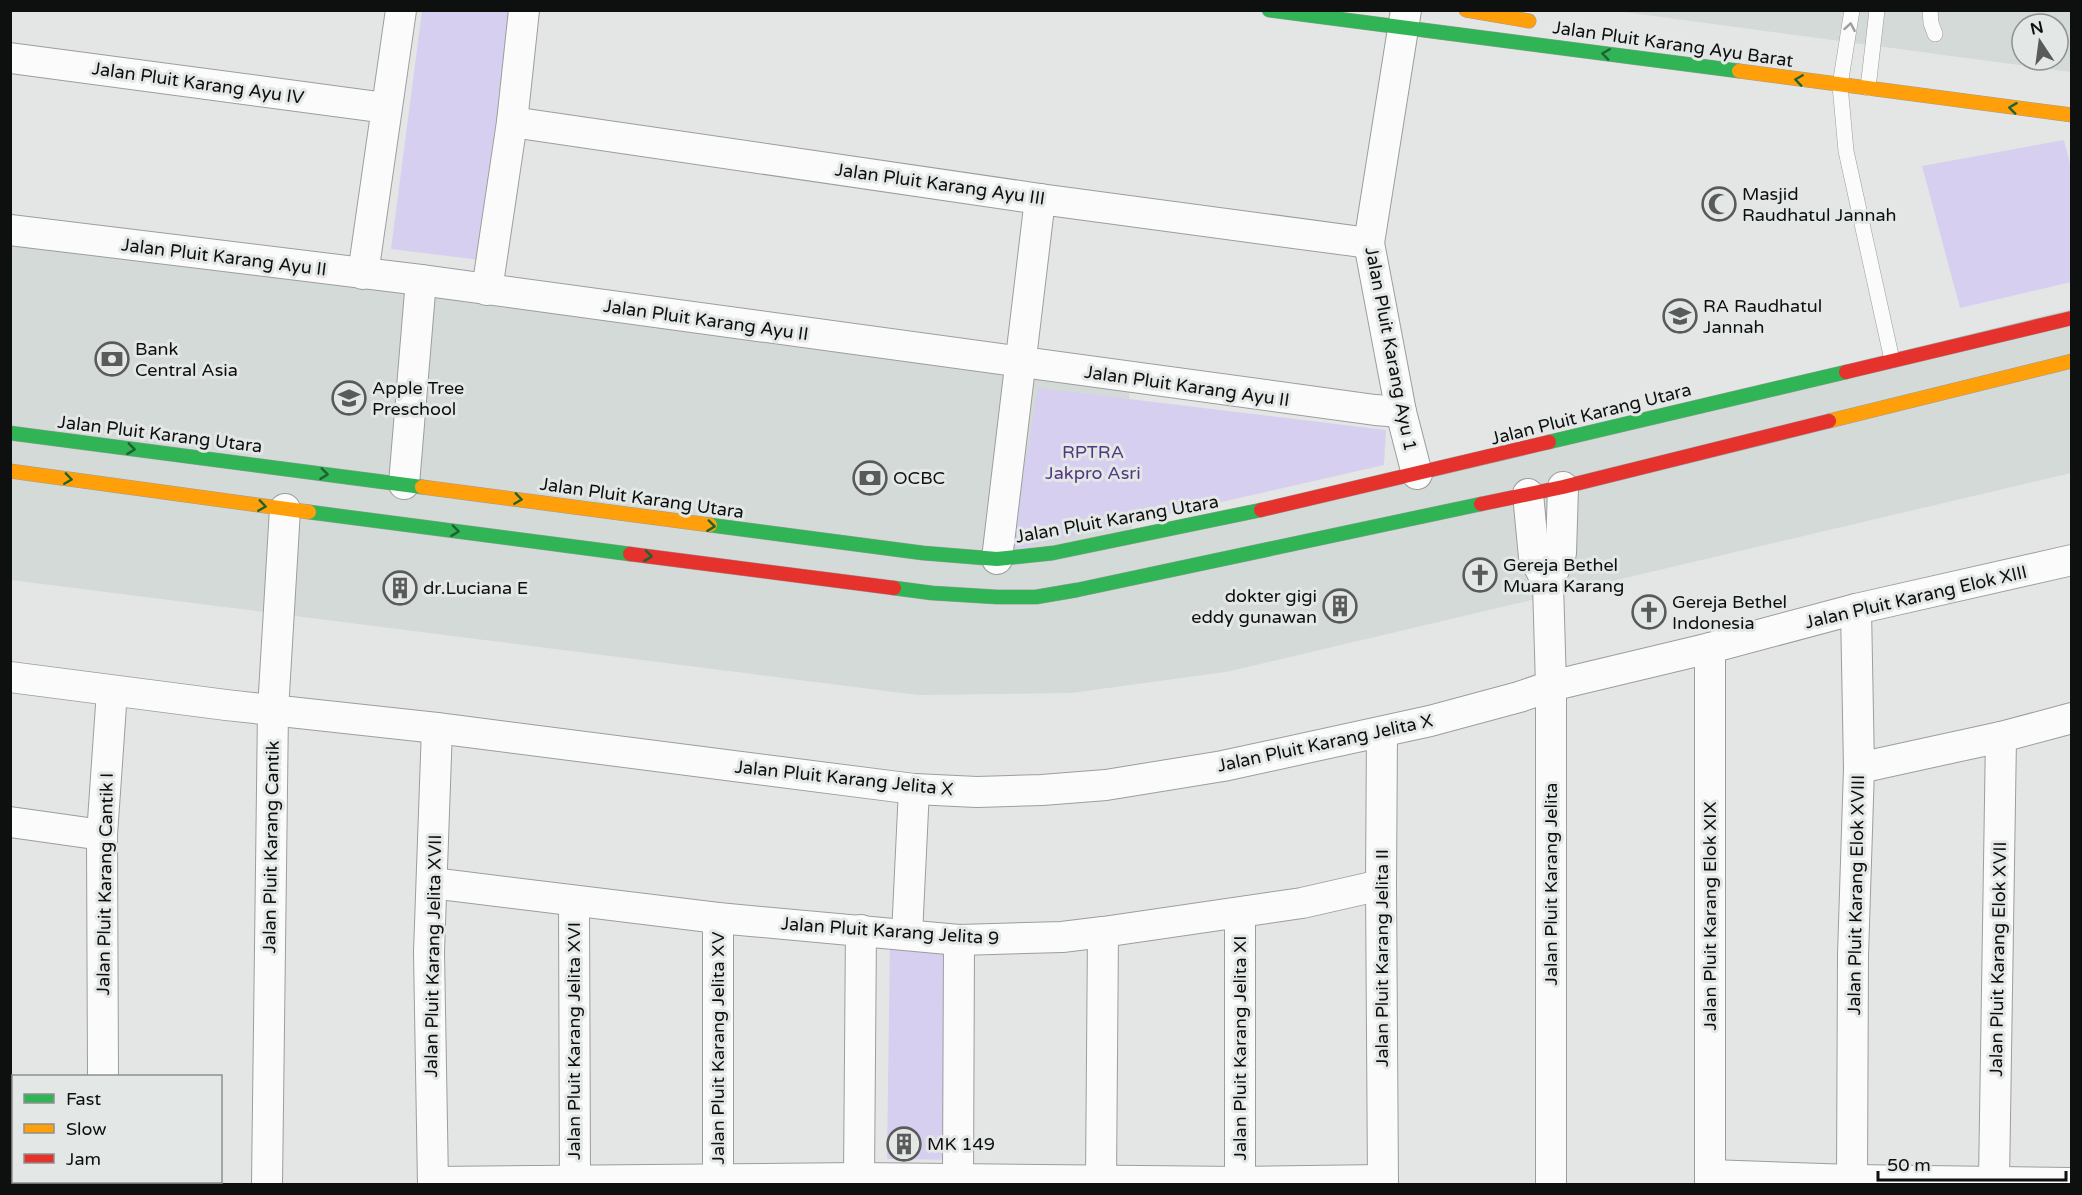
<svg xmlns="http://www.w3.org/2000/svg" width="2082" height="1195" viewBox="0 0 2082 1195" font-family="'Varela Round',sans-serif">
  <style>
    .built { fill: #d3dad8; fill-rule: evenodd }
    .green { fill: #d7cfef }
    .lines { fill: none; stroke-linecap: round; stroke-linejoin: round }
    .lane-casing { stroke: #9c9d9d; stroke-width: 16 }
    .street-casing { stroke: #9c9d9d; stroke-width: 32 }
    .fast-casing { stroke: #9c9d9d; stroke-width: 15 }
    .slow-casing { stroke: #9c9d9d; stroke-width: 15 }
    .jam-casing { stroke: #9c9d9d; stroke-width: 15 }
    .lane { stroke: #fbfbfb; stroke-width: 15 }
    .street { stroke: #fbfbfb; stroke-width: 30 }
    .fast { stroke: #30b455; stroke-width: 14 }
    .slow { stroke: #ff9f0a; stroke-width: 14 }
    .jam { stroke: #e5322d; stroke-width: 14 }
    .oneway { stroke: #9c9d9d }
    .oneway2 { stroke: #1f6232 }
    .labels { text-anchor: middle; stroke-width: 6; stroke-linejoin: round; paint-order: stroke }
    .street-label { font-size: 18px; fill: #0e0f0f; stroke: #e3e7e5 }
    .poi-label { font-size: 18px; fill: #0e0f0f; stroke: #e3e7e5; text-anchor: start }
    .park-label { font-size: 18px; fill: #523883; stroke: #e3e7e5 }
  </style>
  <rect width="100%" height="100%" fill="#e4e6e5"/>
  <g class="built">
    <path d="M1616 11H2071V72ZM2022 24H2058V60H2022Z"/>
    <polygon points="11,235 1129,376 1132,542 2071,309 2071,473 1226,672 1071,693 918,695 11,580"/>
  </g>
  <g class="green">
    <polygon points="422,11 513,11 480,260 391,249"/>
    <polygon points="2064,140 2072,172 2071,282 1960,308 1922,166"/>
    <polygon points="1038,388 1386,430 1384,465 1010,550"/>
    <polygon points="890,939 971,940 968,1160 887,1159"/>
  </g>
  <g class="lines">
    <defs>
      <g id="lane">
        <polyline points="1852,10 1840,85 1846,151 1892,360"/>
        <polyline points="1930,10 1931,23 1935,34"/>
        <polyline points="1868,88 1877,10"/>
      </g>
      <g id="street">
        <polyline points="1406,10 1369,243 1401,412 1417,474"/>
        <polyline points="10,58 386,108"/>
        <polyline points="512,122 1040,199 1369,243"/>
        <polyline points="10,230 421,280 1375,410 1401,412"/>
        <polyline points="363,274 401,10"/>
        <polyline points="487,290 512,122 524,10"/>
        <polyline points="404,484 421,280"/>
        <polyline points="1528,494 1534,557 1548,584 1551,686 1551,1184"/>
        <polyline points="997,559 1040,199"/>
        <polyline points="1548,584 1561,553 1563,487"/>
        <polyline points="10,677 226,705 437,728 914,789 977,792 1042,790 1106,785 1223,766 1430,721 1519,697 1551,686 1710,648 1856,609 2072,560"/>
        <polyline points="1382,732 1381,885 1383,1184"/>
        <polyline points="1859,768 2001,737 2072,718"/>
        <polyline points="10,822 102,835"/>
        <polyline points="432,883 718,918 959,940 1062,937 1103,932 1302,903 1381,885"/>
        <polyline points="574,901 575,1180"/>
        <polyline points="1240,914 1240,1182"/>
        <polyline points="718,918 718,1179"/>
        <polyline points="907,935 914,789"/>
        <polyline points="103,1076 102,835 112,691"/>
        <polyline points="1710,1175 1852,1180 2072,1183"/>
        <polyline points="859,1178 861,930"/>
        <polyline points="958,1179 959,940"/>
        <polyline points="1852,1180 1853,955 1859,768 1856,609"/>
        <polyline points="1101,1181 1103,932"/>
        <polyline points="1994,1181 2001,737"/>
        <polyline points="104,1182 104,1184"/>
        <polyline points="433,1182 859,1178 1240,1182 1383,1180"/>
        <polyline points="267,1184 273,710 285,509"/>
        <polyline points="433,1184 429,952 437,728"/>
        <polyline points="1710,1184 1710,648"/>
      </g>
      <g id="fast">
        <polyline points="1269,10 1739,71"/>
        <polyline points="10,433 422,487"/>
        <polyline points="1549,442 1846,372"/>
        <polyline points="309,512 630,554"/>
        <polyline points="710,525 923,553 997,559 1053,553 1261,510"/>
        <polyline points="894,588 932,593 997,597 1036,597 1077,590 1481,504"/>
      </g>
      <g id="slow">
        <polyline points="1466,10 1529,21"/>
        <polyline points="1739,71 2072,115"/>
        <polyline points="1829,421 2072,361"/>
        <polyline points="10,471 309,512"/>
        <polyline points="422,487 710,525"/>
      </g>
      <g id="jam">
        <polyline points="1846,372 2072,318"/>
        <polyline points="1481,504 1563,487 1829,421"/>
        <polyline points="1261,510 1549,442"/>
        <polyline points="630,554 894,588"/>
      </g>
    </defs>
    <use href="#lane" class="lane-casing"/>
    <use href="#street" class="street-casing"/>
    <use href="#fast" class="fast-casing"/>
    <use href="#slow" class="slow-casing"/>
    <use href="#jam" class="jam-casing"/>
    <use href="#lane" class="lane"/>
    <use href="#street" class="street"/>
    <use href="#fast" class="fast"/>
    <use href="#slow" class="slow"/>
    <use href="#jam" class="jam"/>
  </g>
  <defs><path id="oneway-chevron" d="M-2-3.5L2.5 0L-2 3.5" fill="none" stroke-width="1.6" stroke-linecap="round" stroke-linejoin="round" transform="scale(1.5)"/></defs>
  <use class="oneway" href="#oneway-chevron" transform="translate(1850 27) rotate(-80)"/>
  <g class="oneway2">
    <use href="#oneway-chevron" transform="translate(1606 54) rotate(-172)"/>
    <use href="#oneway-chevron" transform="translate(1799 80) rotate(-172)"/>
    <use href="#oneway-chevron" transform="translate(2013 108) rotate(-173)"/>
    <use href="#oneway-chevron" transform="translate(131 449) rotate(7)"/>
    <use href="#oneway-chevron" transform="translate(324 474) rotate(7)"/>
    <use href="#oneway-chevron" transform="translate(68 479) rotate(8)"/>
    <use href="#oneway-chevron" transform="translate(518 499) rotate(8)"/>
    <use href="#oneway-chevron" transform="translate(262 506) rotate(8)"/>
    <use href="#oneway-chevron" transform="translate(711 526) rotate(7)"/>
    <use href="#oneway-chevron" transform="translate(455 531) rotate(7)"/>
    <use href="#oneway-chevron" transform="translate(648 556) rotate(7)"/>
  </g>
  <defs>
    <symbol id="mosque-ring" viewBox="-11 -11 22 22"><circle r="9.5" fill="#e3e7e5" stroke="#595a5a" stroke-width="1.5"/><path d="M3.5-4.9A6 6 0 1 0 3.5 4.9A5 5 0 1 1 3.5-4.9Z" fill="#595a5a"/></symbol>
    <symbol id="school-ring" viewBox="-11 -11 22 22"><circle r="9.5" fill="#e3e7e5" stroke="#595a5a" stroke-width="1.5"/><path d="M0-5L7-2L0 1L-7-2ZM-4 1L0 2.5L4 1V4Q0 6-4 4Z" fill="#595a5a"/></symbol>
    <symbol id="bank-ring" viewBox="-11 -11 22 22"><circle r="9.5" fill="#e3e7e5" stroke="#595a5a" stroke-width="1.5"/><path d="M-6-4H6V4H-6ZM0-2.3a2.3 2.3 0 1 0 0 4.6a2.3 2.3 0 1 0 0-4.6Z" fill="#595a5a"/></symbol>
    <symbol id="church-ring" viewBox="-11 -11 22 22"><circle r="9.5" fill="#e3e7e5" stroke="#595a5a" stroke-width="1.5"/><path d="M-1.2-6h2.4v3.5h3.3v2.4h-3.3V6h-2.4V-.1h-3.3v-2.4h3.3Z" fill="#595a5a"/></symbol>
    <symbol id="building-ring" viewBox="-11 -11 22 22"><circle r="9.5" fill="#e3e7e5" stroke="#595a5a" stroke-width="1.5"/><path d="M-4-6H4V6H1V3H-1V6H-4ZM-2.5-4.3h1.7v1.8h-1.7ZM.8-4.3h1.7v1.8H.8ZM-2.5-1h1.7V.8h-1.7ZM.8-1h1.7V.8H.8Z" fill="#595a5a"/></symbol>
  </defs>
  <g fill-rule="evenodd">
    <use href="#mosque-ring" x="1700" y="185" width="38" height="38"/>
    <use href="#school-ring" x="1661" y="297" width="38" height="38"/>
    <use href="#bank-ring" x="93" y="340" width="38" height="38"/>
    <use href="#school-ring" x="330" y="379" width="38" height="38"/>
    <use href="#bank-ring" x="851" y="459" width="38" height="38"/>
    <use href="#church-ring" x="1461" y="556" width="38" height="38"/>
    <use href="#building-ring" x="381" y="569" width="38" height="38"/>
    <use href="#building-ring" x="1321" y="587" width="38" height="38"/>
    <use href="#church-ring" x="1630" y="593" width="38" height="38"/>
    <use href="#building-ring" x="885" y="1125" width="38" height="38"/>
  </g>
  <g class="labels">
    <g class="street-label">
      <text transform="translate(1673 44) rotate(8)" y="6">Jalan Pluit Karang Ayu Barat</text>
      <text transform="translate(198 83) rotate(8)" y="6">Jalan Pluit Karang Ayu IV</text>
      <text transform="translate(940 184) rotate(8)" y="6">Jalan Pluit Karang Ayu III</text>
      <text transform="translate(224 257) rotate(7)" y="6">Jalan Pluit Karang Ayu II</text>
      <text transform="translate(706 320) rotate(8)" y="6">Jalan Pluit Karang Ayu II</text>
      <text transform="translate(1391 349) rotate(79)" y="6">Jalan Pluit Karang Ayu 1</text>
      <text transform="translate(1187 386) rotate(8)" y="6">Jalan Pluit Karang Ayu II</text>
      <text transform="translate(1591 414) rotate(-14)" y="6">Jalan Pluit Karang Utara</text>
      <text transform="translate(160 434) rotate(7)" y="6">Jalan Pluit Karang Utara</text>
      <text transform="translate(642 498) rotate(8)" y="6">Jalan Pluit Karang Utara</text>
      <text transform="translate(1117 519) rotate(-10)" y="6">Jalan Pluit Karang Utara</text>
      <text transform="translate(1916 597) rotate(-13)" y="6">Jalan Pluit Karang Elok XIII</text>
      <text transform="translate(1325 743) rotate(-12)" y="6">Jalan Pluit Karang Jelita X</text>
      <text transform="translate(844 778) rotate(6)" y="6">Jalan Pluit Karang Jelita X</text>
      <text transform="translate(271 847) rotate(-89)" y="6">Jalan Pluit Karang Cantik</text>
      <text transform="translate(105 884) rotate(-89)" y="6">Jalan Pluit Karang Cantik I</text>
      <text transform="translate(1551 884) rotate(-90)" y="6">Jalan Pluit Karang Jelita</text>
      <text transform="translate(1856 895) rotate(-89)" y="6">Jalan Pluit Karang Elok XVIII</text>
      <text transform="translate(1710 916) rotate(-90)" y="6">Jalan Pluit Karang Elok XIX</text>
      <text transform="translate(890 931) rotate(4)" y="6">Jalan Pluit Karang Jelita 9</text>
      <text transform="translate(433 956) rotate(-89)" y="6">Jalan Pluit Karang Jelita XVII</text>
      <text transform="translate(1382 958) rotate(-90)" y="6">Jalan Pluit Karang Jelita II</text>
      <text transform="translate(1998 959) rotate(-89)" y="6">Jalan Pluit Karang Elok XVII</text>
      <text transform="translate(574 1041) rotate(-90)" y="6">Jalan Pluit Karang Jelita XVI</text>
      <text transform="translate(718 1048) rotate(-90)" y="6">Jalan Pluit Karang Jelita XV</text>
      <text transform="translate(1240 1048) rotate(-90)" y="6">Jalan Pluit Karang Jelita XI</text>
    </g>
    <g class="poi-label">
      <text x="1742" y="200">Masjid<tspan x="1742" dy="21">Raudhatul Jannah</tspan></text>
      <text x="1703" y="312">RA Raudhatul<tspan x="1703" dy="21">Jannah</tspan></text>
      <text x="135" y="355">Bank<tspan x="135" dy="21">Central Asia</tspan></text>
      <text x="372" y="394">Apple Tree<tspan x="372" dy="21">Preschool</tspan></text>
      <text x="893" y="484">OCBC</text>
      <text x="1503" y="571">Gereja Bethel<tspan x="1503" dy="21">Muara Karang</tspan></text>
      <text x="423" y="594">dr.Luciana E</text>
      <text x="1317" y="602" text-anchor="end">dokter gigi<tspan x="1317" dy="21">eddy gunawan</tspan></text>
      <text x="1672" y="608">Gereja Bethel<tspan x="1672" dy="21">Indonesia</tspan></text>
      <text x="927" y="1150">MK 149</text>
    </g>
    <g class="park-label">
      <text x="1093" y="458">RPTRA<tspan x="1093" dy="21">Jakpro Asri</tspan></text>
    </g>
  </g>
  <rect width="2082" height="1195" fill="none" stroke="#0e0f0f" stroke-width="24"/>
  <rect x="12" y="1075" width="210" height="108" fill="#e3e7e5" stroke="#8e918f" stroke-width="1.5"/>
  <rect x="24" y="1094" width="30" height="9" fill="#30b455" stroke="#8e918f" stroke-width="1.5"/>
  <text x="66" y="1105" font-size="18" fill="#0e0f0f">Fast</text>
  <rect x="24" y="1124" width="30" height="9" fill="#ff9f0a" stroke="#8e918f" stroke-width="1.5"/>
  <text x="66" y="1135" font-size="18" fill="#0e0f0f">Slow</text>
  <rect x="24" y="1154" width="30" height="9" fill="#e5322d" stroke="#8e918f" stroke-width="1.5"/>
  <text x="66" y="1165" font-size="18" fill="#0e0f0f">Jam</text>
  <g transform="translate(2040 42) rotate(347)"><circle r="28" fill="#e3e7e5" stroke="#8e918f" stroke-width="1.5"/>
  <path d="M0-4.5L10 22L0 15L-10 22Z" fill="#595a5a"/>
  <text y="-9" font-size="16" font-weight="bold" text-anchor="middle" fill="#0e0f0f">N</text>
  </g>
  <path d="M1878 1171v9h188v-9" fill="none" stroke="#0e0f0f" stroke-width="3"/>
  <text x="1887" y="1171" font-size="18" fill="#0e0f0f" stroke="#e3e7e5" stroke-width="4.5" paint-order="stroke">50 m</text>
</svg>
